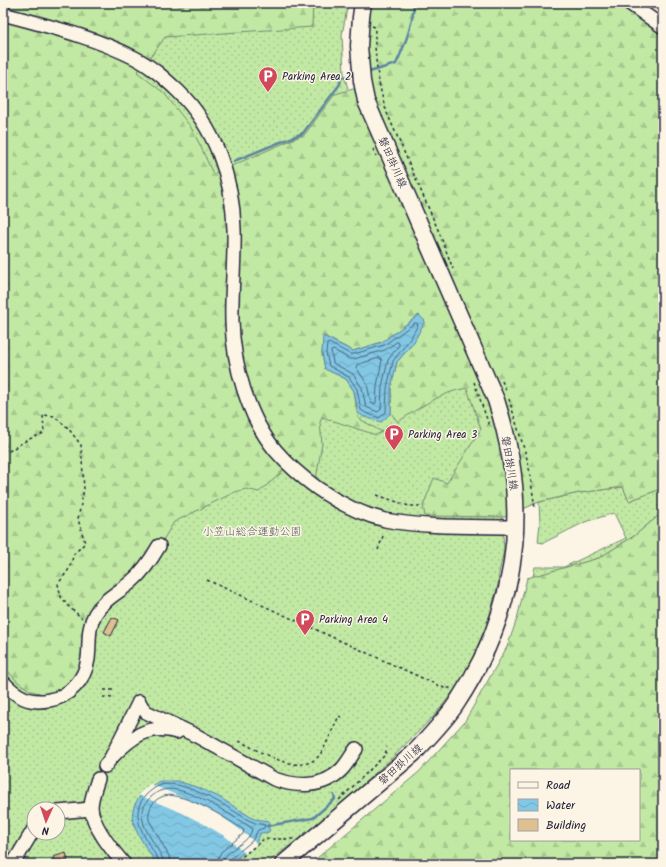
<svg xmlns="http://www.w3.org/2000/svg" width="666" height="867" viewBox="0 0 666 867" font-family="Kalam,'Klee One',sans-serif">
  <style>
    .built { fill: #f3e5cc }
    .grass { fill: url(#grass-dots); stroke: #728670; fill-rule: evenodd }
    .forest { fill: url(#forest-firs); stroke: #728670; fill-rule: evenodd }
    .water { fill: url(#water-waves); stroke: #5c85a0 }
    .pier { fill: #fcf5e5 }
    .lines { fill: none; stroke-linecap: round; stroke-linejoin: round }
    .shore { stroke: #48647e; stroke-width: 1 }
    .stream { stroke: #5c85a0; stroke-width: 2.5 }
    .building { fill: #dec091; stroke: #22223b }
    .minor-casing { stroke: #22223b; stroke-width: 16 }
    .major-casing { stroke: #22223b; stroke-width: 19 }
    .path { stroke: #22223b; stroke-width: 1.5; stroke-dasharray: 3 3; stroke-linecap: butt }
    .minor { stroke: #fcf5e5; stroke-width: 13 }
    .major { stroke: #fcf5e5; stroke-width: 16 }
    .labels { text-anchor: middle; stroke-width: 3; stroke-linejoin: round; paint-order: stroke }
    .poi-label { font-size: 11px; fill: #22223b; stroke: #fcf5e5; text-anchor: start }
    .street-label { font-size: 11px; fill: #22223b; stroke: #fcf5e5 }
    .park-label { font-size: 11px; fill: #4a5455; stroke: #fcf5e5 }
  </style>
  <defs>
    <pattern id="grass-dots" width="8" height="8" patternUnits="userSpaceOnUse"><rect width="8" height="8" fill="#c1e9a4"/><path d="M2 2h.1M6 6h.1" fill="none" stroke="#a6c88e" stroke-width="1.8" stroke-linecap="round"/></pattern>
    <pattern id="forest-firs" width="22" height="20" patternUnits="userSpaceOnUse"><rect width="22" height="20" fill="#c1e9a4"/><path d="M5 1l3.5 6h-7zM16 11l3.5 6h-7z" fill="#a6c88e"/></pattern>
    <pattern id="water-waves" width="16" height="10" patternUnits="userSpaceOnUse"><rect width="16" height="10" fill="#82c7e3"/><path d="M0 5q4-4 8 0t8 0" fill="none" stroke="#70abc4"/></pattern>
  </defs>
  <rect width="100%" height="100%" fill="#fcf5e5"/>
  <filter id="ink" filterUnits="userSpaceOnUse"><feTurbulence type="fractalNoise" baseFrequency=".025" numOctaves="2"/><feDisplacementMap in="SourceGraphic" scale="8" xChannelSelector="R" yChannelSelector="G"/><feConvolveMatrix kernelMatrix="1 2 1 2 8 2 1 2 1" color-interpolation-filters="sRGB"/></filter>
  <g filter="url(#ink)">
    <polygon class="built" points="640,3 663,3 663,19"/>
    <g class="grass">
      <path d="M3 3H348L342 35 344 73 355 117 489 440 501 498 504 550 499 573 498 585 487 624 464 677 436 714 391 759 325 818 266 864H3ZM34 809H58V833H34Z"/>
      <polygon points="623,487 629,501 663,488 663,512 634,536 599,558 533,577 535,567 564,567 626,538 614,513 585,522 543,543 538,542 540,523 539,502 579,493"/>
    </g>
    <g class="forest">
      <path d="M3 3H313L312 27 165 37 153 54 137 72 164 93 190 126 200 145 213 174 305 134 335 94 368 85 366 24 371 3H629L663 27V488L629 501 623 487 579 493 539 502 505 517 425 516 423 506 434 478 447 483 481 429 467 388C441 392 419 408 398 422L391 413V388L397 362 414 342 419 315 382 342 353 351 324 336 322 353 325 369 346 379 354 391 358 418 382 432 376 435 322 417 320 422 322 444 316 479 292 458 280 474 259 492 246 489 235 492 174 522 160 545 96 608 86 664 74 681 54 693 43 694 31 691 18 682 3 666Z"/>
      <path d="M663 512V864H449L428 863V864H310L419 772 465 721 507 647 517 619 527 578 599 558 634 536ZM511 770H639V840H511Z"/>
    </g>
    <g class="water">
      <polygon points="419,315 425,321 414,342 397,362 391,388 391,413 381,422 364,417 358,413 354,391 346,379 325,369 322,353 323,336 353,351 382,342"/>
      <path d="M160 781H178L199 788 219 797 254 819 269 821V832L261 833 255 844 230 864H156C149 852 139 838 134 825 127 805 144 789 160 781Z"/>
    </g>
    <polygon class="pier" points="150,784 191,801 216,813 238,828 257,844 246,854 226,837 204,824 178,811 138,795"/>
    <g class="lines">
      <g class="shore">
        <polygon points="415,323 417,323 418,325 410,339 393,361 387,388 386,412 379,418 366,413 361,410 357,389 349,377 329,366 326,353 327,344 329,343 350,354 354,354 384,345"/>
        <polygon points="397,342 399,343 399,345 388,360 382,387 381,409 378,412 366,407 362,388 353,374 333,363 331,351 334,350 349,359 354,359 385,350"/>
        <polygon points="380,358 382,360 377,386 376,403 374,404 371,403 367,384 356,367 357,365"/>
        <path d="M159 864V861C148 841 126 816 146 795 150 791 155 787 161 785 180 779 221 803 237 813 242 816 247 820 253 822 256 824 261 824 265 825L264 828 258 830 252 841 229 860 228 864"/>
        <path d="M164 864 163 859C158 849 145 831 143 821 141 813 144 803 150 798 153 795 158 791 163 790 184 783 233 817 252 828 251 845 224 847 223 864"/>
        <path d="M170 864 169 856 149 820C148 813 150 806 155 801 161 796 168 794 175 796 197 800 226 818 244 830L243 834 221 852 218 858 217 864"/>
      </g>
      <g class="stream">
        <path d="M366 73 396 64C405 45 413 25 414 3"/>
        <polyline points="234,161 303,133 340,84 341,78 356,75"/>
        <polyline points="267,826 313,818 335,799 334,795"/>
      </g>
    </g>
    <g class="building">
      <polygon points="112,617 119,620 111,636 104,632"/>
      <polygon points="66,853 68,860 55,863 53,857"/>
    </g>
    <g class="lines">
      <defs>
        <g id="minor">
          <polyline points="629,3 663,27"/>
          <path d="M3 14C47 26 94 37 135 58 151 66 165 79 178 91 215 127 233 179 234 229 235 260 231 291 232 321 233 364 248 418 276 451 288 465 302 477 317 488 337 502 360 514 385 520 426 528 474 526 516 527"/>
          <path d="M3 682C16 696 29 704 49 700 69 697 85 680 88 659 90 643 87 629 95 614 104 599 118 593 131 582 143 572 151 560 159 546"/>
          <path d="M139 702 142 707 146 712 197 736 274 779C297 787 323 788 341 770 347 764 351 756 356 749"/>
          <path d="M111 758C130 738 148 723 177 732"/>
          <polyline points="105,766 111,758 139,702"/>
          <path d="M98 779C95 788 91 798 91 808 93 827 112 850 124 864"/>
          <polyline points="58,812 91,809"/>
          <polyline points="13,864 34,829"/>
        </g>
        <path id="major" d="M283 864 413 754C428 738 444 722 456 704 519 609 531 507 496 400L366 101 362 81 359 46 361 17 363 3"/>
      </defs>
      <use href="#minor" class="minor-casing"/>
      <use href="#major" class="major-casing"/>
      <g class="path">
        <path d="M372 26 375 27C374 54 378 87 387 113L439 232 453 269"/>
        <polyline points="373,149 376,156"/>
        <polyline points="502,381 506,390"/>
        <polyline points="474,382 489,425"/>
        <polyline points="509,399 528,462 535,508"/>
        <polyline points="3,449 9,451 27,440 44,433 43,415 54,416 68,428 81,445 84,489 78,519 85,543 74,554 69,569 58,584 61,597 69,607 82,618"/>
        <polyline points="377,495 409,506 423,506"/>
        <polyline points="378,550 383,536"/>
        <polyline points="207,580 444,688 452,688"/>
        <polyline points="104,690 113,690"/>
        <polyline points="103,697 113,698"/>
        <path d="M239 741C260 751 303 780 321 753 328 742 333 728 339 716L341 717"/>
        <polyline points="339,800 385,755 387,747"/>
        <polyline points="233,864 264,839 295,839"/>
      </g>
      <use href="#minor" class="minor"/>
      <use href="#major" class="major"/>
    </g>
  </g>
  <defs>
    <symbol id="parking-pin" viewBox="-11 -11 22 30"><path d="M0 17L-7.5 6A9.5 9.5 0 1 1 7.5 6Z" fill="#d1495b" stroke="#fcf5e5"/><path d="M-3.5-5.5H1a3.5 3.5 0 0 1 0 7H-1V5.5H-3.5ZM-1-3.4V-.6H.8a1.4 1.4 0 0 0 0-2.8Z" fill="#fff"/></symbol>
  </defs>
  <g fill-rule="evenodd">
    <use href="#parking-pin" x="257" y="65" width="22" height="30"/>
    <use href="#parking-pin" x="383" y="423" width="22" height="30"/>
    <use href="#parking-pin" x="294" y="608" width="22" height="30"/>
  </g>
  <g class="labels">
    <g class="poi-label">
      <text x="282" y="80">Parking Area 2</text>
      <text x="408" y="438">Parking Area 3</text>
      <text x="319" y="623">Parking Area 4</text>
    </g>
    <g class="street-label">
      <text transform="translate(393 162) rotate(66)" y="4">磐田掛川線</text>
      <text transform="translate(510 463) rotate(81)" y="4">磐田掛川線</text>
      <text transform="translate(400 764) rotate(-42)" y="4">磐田掛川線</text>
    </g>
    <g class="park-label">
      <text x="252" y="535">小笠山総合運動公園</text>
    </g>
  </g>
  <rect width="666" height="867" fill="none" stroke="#fcf5e5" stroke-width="16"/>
  <rect x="8" y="8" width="650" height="851" fill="none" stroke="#22223b" stroke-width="1.5" filter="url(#ink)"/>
  <rect x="510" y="769" width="130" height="72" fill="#fcf5e5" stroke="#a5a1a1"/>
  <rect x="518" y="782" width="20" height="6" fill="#fcf5e5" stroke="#a5a1a1"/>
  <text x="546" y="789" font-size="12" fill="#22223b">Road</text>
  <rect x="518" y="799" width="20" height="12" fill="url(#water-waves)" stroke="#a5a1a1"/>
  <text x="546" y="809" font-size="12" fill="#22223b">Water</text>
  <rect x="518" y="819" width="20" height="12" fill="#dec091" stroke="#a5a1a1"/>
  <text x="546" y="829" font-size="12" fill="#22223b">Building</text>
  <g transform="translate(46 821) rotate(183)"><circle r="19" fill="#fcf5e5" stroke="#a5a1a1"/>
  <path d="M0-3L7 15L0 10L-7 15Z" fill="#d1495b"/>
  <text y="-6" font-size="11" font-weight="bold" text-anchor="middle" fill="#22223b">N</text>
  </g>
</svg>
